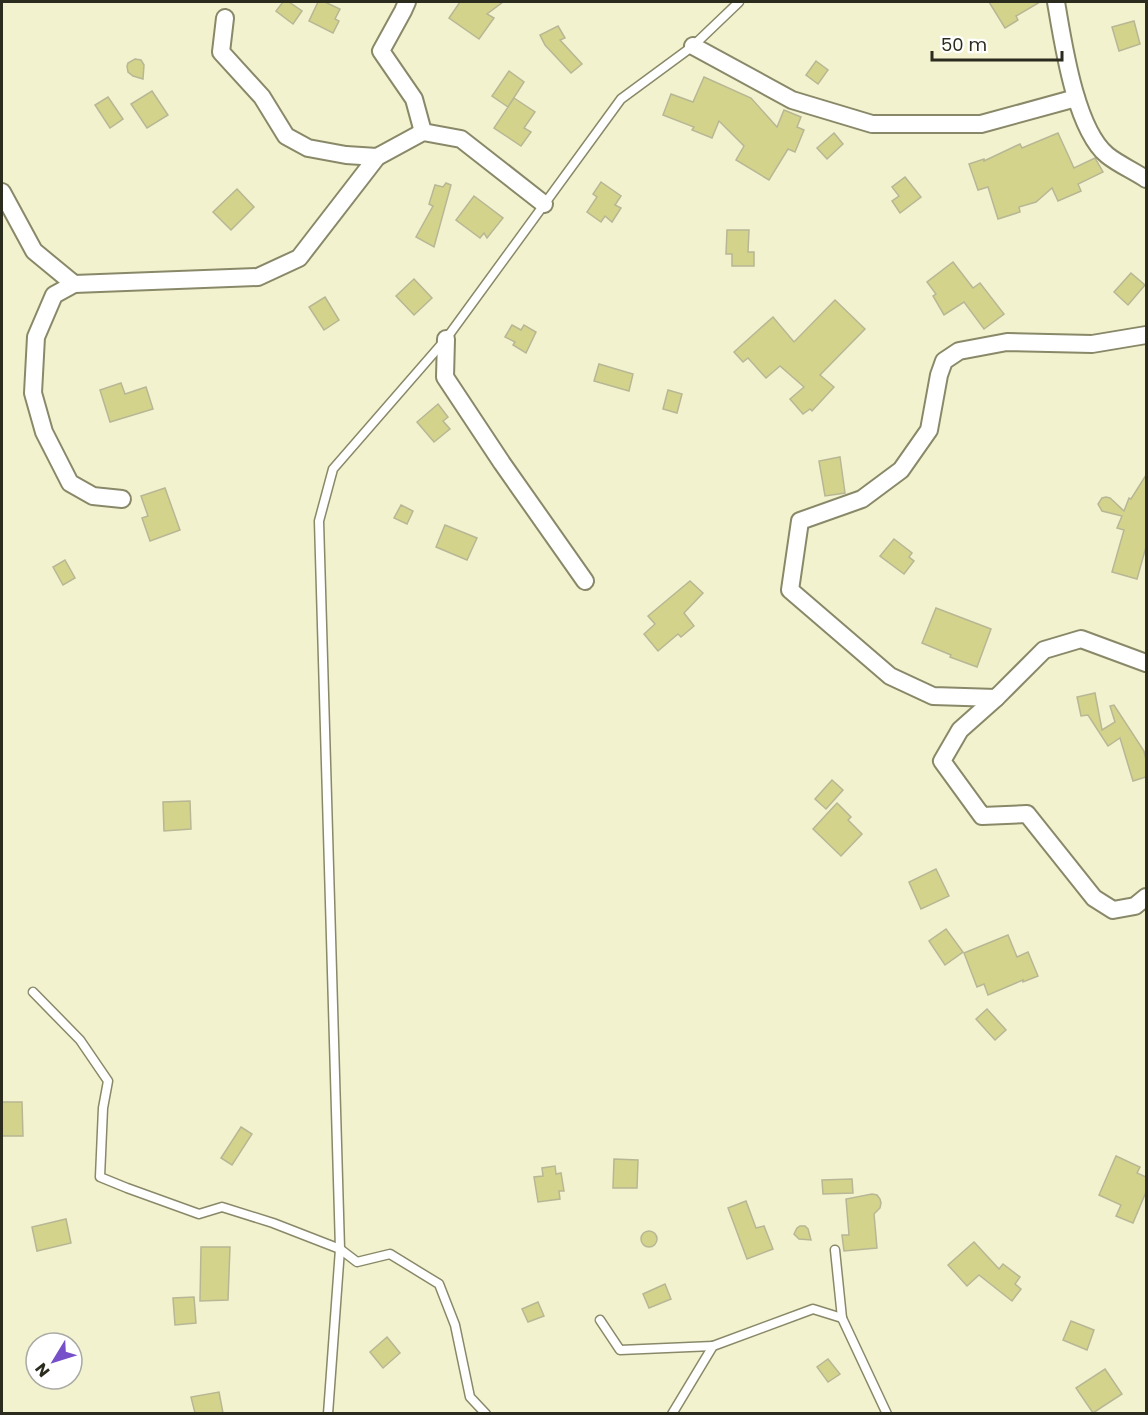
<svg xmlns="http://www.w3.org/2000/svg" width="1148" height="1415" viewBox="0 0 1148 1415" font-family="Poppins,sans-serif">
  <style>
    .building { fill: #d4d38b; stroke: #b7b795; stroke-width: 1.5 }
    .lines { fill: none; stroke-linecap: round; stroke-linejoin: round }
    .service-casing { stroke: #898969; stroke-width: 11 }
    .minor-casing { stroke: #898969; stroke-width: 20 }
    .service { stroke: #fff; stroke-width: 8 }
    .minor { stroke: #fff; stroke-width: 16 }
  </style>
  <rect width="100%" height="100%" fill="#f2f2cf"/>
  <g class="building">
    <polygon points="283,2 289,2 302,11 293,24 276,11"/>
    <polygon points="318,2 325,2 340,9 335,19 339,21 333,33 309,21"/>
    <polygon points="460,2 503,2 487,14 494,18 479,39 449,18"/>
    <polygon points="989,2 1040,2 1016,16 1018,20 1005,28"/>
    <polygon points="1134,21 1140,44 1119,51 1112,27"/>
    <polygon points="558,26 565,38 560,40 582,64 571,73 545,45 540,35"/>
    <polygon points="135,59 141,60 144,65 143,79 133,76 128,72 127,66 128,63"/>
    <polygon points="816,61 828,70 818,84 806,75"/>
    <polygon points="509,71 524,82 508,107 492,96"/>
    <polygon points="704,77 751,98 777,127 784,110 801,117 797,127 804,130 795,152 788,149 769,180 736,160 744,146 719,121 712,138 692,130 694,127 663,115 671,94 693,102"/>
    <polygon points="152,91 168,115 147,128 131,104"/>
    <polygon points="108,97 123,119 110,128 95,105"/>
    <polygon points="514,98 535,112 524,128 531,132 521,146 494,128"/>
    <polygon points="834,133 843,144 827,159 817,148"/>
    <polygon points="1058,133 1074,168 1095,158 1103,172 1078,184 1081,191 1058,201 1052,188 1036,202 1019,207 1020,212 998,219 988,187 978,190 969,164 984,159 984,161 1020,144 1022,148"/>
    <polygon points="905,177 921,197 900,213 892,201 899,196 892,187"/>
    <polygon points="601,182 621,196 615,205 621,208 612,222 605,216 601,222 587,212 597,197 593,194"/>
    <polygon points="446,183 451,185 434,247 416,237 433,206 429,204 435,185 443,187"/>
    <polygon points="237,189 254,207 231,230 213,212"/>
    <polygon points="474,196 503,218 487,238 484,233 480,238 456,220"/>
    <polygon points="727,230 749,230 748,252 754,252 754,266 732,266 732,254 726,254"/>
    <polygon points="953,262 973,288 980,283 1004,314 984,329 964,302 944,315 933,296 936,294 927,282"/>
    <polygon points="1131,273 1145,285 1128,305 1114,292"/>
    <polygon points="414,279 432,298 414,315 396,296"/>
    <polygon points="325,297 339,320 324,330 309,307"/>
    <polygon points="835,300 865,329 820,375 834,387 812,411 810,409 803,414 790,399 804,387 780,366 766,378 748,358 743,362 734,352 773,317 794,342"/>
    <polygon points="512,325 521,330 524,325 536,332 526,353 513,345 515,342 505,337"/>
    <polygon points="599,364 633,374 629,391 594,381"/>
    <polygon points="121,383 125,394 146,387 153,409 110,422 100,390"/>
    <polygon points="668,390 682,394 677,413 663,409"/>
    <polygon points="438,404 448,417 443,421 450,429 434,442 417,422"/>
    <polygon points="840,457 845,493 825,496 819,461"/>
    <polygon points="1146,475 1146,547 1137,579 1112,572 1124,530 1117,528 1122,516 1102,511 1098,504 1102,498 1106,497 1110,498 1124,511 1129,498 1131,499"/>
    <polygon points="165,488 180,530 150,541 142,518 148,516 141,496"/>
    <polygon points="401,505 413,511 407,524 394,518"/>
    <polygon points="445,525 477,538 467,560 436,547"/>
    <polygon points="894,539 912,553 909,557 914,561 904,574 880,556"/>
    <polygon points="65,560 75,578 63,585 53,567"/>
    <polygon points="690,581 703,593 684,613 694,626 681,637 678,634 658,651 644,634 655,624 648,616"/>
    <polygon points="936,608 991,629 977,667 950,657 951,655 922,643"/>
    <polygon points="1095,693 1102,730 1115,722 1110,706 1114,705 1144,751 1146,760 1146,777 1133,781 1120,738 1108,746 1088,715 1081,716 1077,697"/>
    <polygon points="832,780 843,790 826,809 815,799"/>
    <polygon points="190,801 191,829 164,831 163,802"/>
    <polygon points="837,803 851,817 848,820 862,834 841,856 813,829"/>
    <polygon points="936,869 949,896 921,909 909,882"/>
    <polygon points="946,929 963,952 945,965 929,941"/>
    <polygon points="1008,935 1017,957 1028,952 1038,976 1023,982 1023,980 988,995 984,984 977,987 964,953"/>
    <polygon points="987,1009 1006,1030 995,1040 976,1019"/>
    <polygon points="2,1102 22,1102 23,1136 2,1136"/>
    <polygon points="241,1127 252,1134 232,1165 221,1158"/>
    <polygon points="1116,1156 1140,1167 1137,1173 1146,1177 1146,1192 1133,1223 1116,1216 1121,1205 1099,1195"/>
    <polygon points="614,1159 638,1160 637,1188 613,1188"/>
    <polygon points="555,1166 556,1174 561,1173 564,1191 559,1191 560,1199 538,1202 534,1177 543,1176 542,1168"/>
    <polygon points="852,1179 853,1193 823,1194 822,1180"/>
    <polygon points="872,1194 877,1195 880,1199 881,1203 880,1208 874,1214 877,1248 844,1251 842,1235 849,1235 846,1199"/>
    <polygon points="746,1201 756,1228 764,1226 773,1249 747,1259 728,1208"/>
    <polygon points="66,1219 71,1243 37,1251 32,1227"/>
    <polygon points="800,1226 805,1226 808,1229 811,1240 799,1239 794,1234 797,1228"/>
    <circle cx="649" cy="1239" r="8"/>
    <polygon points="974,1242 999,1269 1003,1264 1020,1277 1015,1284 1021,1289 1012,1301 979,1275 967,1286 948,1265"/>
    <polygon points="201,1247 230,1247 228,1300 200,1301"/>
    <polygon points="665,1284 671,1299 649,1308 643,1294"/>
    <polygon points="194,1297 196,1323 175,1325 173,1298"/>
    <polygon points="538,1302 544,1316 528,1322 522,1309"/>
    <polygon points="1071,1321 1094,1330 1087,1350 1063,1340"/>
    <polygon points="387,1337 400,1353 383,1368 370,1352"/>
    <polygon points="828,1359 840,1374 828,1382 817,1367"/>
    <polygon points="1105,1369 1122,1394 1093,1413 1076,1388"/>
    <polygon points="219,1392 223,1413 195,1413 191,1397"/>
  </g>
  <g class="lines">
    <defs>
      <g id="service">
        <polyline points="33,992 80,1040 108,1081 103,1108 100,1177 127,1188 199,1214 222,1207 273,1223 340,1249 357,1262 390,1254 439,1284 455,1325 470,1397 486,1414"/>
        <polyline points="835,1250 842,1318"/>
        <polyline points="600,1320 620,1350 713,1346"/>
        <polyline points="328,1414 340,1249 319,521 333,469 446,339 621,99 693,46 739,2"/>
        <polyline points="672,1414 713,1346 813,1309 842,1318 887,1414"/>
      </g>
      <g id="minor">
        <polyline points="407,2 403,11 381,51 414,99 423,132"/>
        <path d="M1056 2C1063 42 1075 128 1107 155 1118 164 1134 171 1146 179"/>
        <polyline points="225,18 221,52 262,97 286,136 308,148 346,155 377,157"/>
        <polyline points="693,46 792,100 872,124 981,124 1076,98"/>
        <polyline points="2,192 34,251 74,284 258,277 299,258 377,157 423,132 461,139 544,204"/>
        <polyline points="74,284 54,295 36,337 33,393 44,432 70,483 93,496 122,499"/>
        <polyline points="1146,335 1092,344 1007,342 959,351 944,361 939,375 929,430 901,470 862,499 800,521 790,590 890,676 933,696 996,698 1044,650 1081,639 1146,663"/>
        <polyline points="446,339 445,377 502,463 585,581"/>
        <polyline points="996,698 960,730 942,761 982,816 1027,814 1094,898 1113,910 1135,906 1146,897"/>
      </g>
    </defs>
    <use href="#service" class="service-casing"/>
    <use href="#minor" class="minor-casing"/>
    <use href="#service" class="service"/>
    <use href="#minor" class="minor"/>
  </g>
  <rect width="1148" height="1415" fill="none" stroke="#2b2b1e" stroke-width="6"/>
  <g transform="translate(54 1361) rotate(232)"><circle r="28" fill="#ffffff" stroke="#aaaaa5" stroke-width="1.5"/>
  <path d="M0-4.5L10 22L0 15L-10 22Z" fill="#7750c9"/>
  <text y="-9" font-size="16" font-weight="bold" text-anchor="middle" fill="#2b2b1e">N</text>
  </g>
  <path d="M932 51v9h130v-9" fill="none" stroke="#2b2b1e" stroke-width="3"/>
  <text x="941" y="51" font-size="18" fill="#2b2b1e" stroke="#ffffff" stroke-width="4.5" paint-order="stroke">50 m</text>
</svg>
